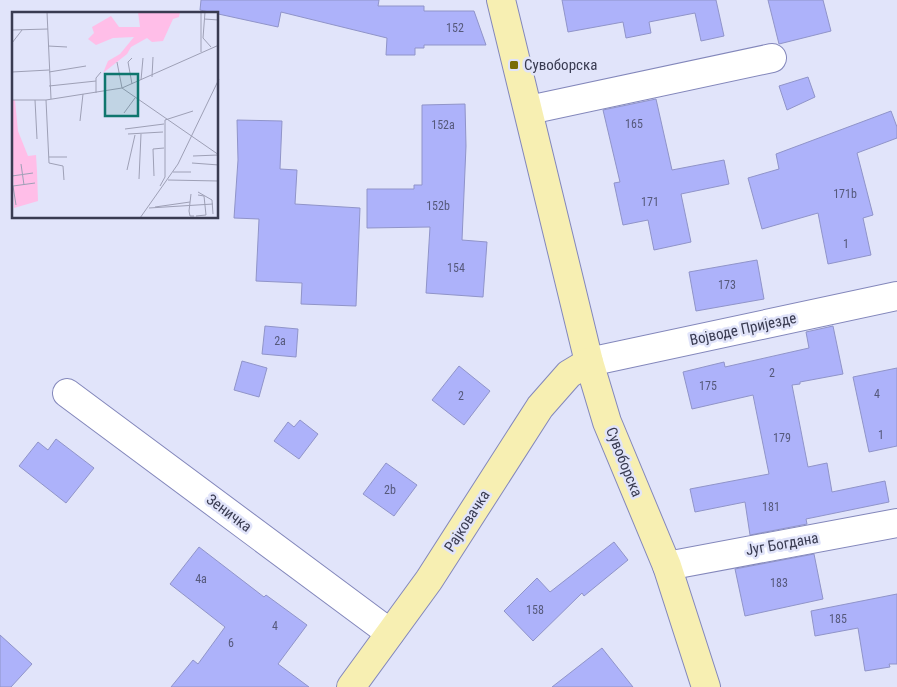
<svg xmlns="http://www.w3.org/2000/svg" width="897" height="687" viewBox="0 0 897 687" font-family="'Roboto Condensed',sans-serif">
  <style>
    .building { fill: #adb2fa; stroke: #9094c9 }
    .lines { fill: none; stroke-linecap: round; stroke-linejoin: round }
    .street-casing { stroke: #8387bb; stroke-width: 30 }
    .secondary-casing { stroke: #8387bb; stroke-width: 30 }
    .street { stroke: #fff; stroke-width: 28 }
    .secondary { stroke: #f7efb2; stroke-width: 28 }
    .poi-dot { fill: #7a6d07; stroke: #e1e4fa; stroke-width: 2 }
    .labels { text-anchor: middle; stroke-width: 5; stroke-linejoin: round; paint-order: stroke }
    .number-label { font-size: 12px; fill: #56597b }
    .poi-label { font-size: 15px; fill: #393b51; stroke: #e1e4fa; text-anchor: start }
    .street-label { font-size: 15px; fill: #393b51; stroke: #e1e4fa }
    .inset-road { fill: none; stroke: #9ea0b6; stroke-width: 1 }
    .view { fill: #0f766e; fill-opacity: 0.15; stroke: #0f766e; stroke-width: 2.5 }
    .inset-edge { fill: none; stroke: #393b51; stroke-width: 2.5 }
  </style>
  <rect width="100%" height="100%" fill="#e1e4fa"/>
  <g class="building">
    <polygon points="201,0 379,0 378,6 424,6 424,11 474,11 486,45 424,45 424,48 415,48 415,55 386,55 387,38 281,12 278,27 200,10"/>
    <polygon points="562,0 716,0 724,36 701,41 695,13 649,22 651,33 626,38 623,22 568,32"/>
    <polygon points="768,0 823,0 831,31 779,44"/>
    <polygon points="808,77 815,97 787,110 779,86"/>
    <polygon points="656,99 672,170 724,160 729,184 681,194 691,242 654,250 648,220 623,225 614,183 620,182 603,110"/>
    <polygon points="465,104 466,146 462,240 487,242 483,297 426,293 430,227 367,228 367,189 414,189 414,185 422,185 422,105"/>
    <polygon points="891,111 897,127 897,138 857,153 873,215 863,218 871,255 828,264 818,213 762,229 748,178 779,169 776,154"/>
    <polygon points="237,120 282,121 280,169 297,170 295,204 360,208 356,306 301,304 302,283 256,281 259,219 234,218 238,160"/>
    <polygon points="757,260 764,299 696,311 689,272"/>
    <polygon points="265,326 298,329 296,357 262,354"/>
    <polygon points="833,326 843,374 800,382 800,384 792,385 808,467 827,463 832,492 885,481 889,502 806,519 807,524 750,535 745,502 695,512 690,489 769,474 753,395 692,409 683,372 724,362 725,367 809,348 806,332"/>
    <polygon points="242,361 267,368 259,397 234,390"/>
    <polygon points="459,366 490,391 464,425 432,400"/>
    <polygon points="897,368 897,446 869,452 853,377"/>
    <polygon points="300,420 318,434 299,459 274,441 288,422 294,427"/>
    <polygon points="56,439 94,468 66,503 19,466 38,442 48,450"/>
    <polygon points="386,463 417,485 394,516 363,494"/>
    <polygon points="614,542 628,560 584,596 582,593 533,641 504,611 537,578 550,592"/>
    <polygon points="199,547 264,597 266,595 307,625 278,664 309,687 171,687 193,660 198,664 225,627 170,584"/>
    <polygon points="814,554 823,599 745,616 735,569"/>
    <polygon points="897,594 897,664 889,664 890,667 865,671 858,628 815,636 811,611"/>
    <polygon points="0,635 32,664 11,687 0,687"/>
    <polygon points="602,648 633,687 552,687"/>
  </g>
  <g class="lines">
    <defs>
      <g id="street">
        <polyline points="529,110 772,58"/>
        <polyline points="589,362 897,296"/>
        <polyline points="67,393 390,633"/>
        <polyline points="667,566 897,523"/>
      </g>
      <g id="secondary">
        <polyline points="501,0 589,362 607,422 667,566 706,687"/>
        <polyline points="351,687 429,580 540,407 569,374 589,362"/>
      </g>
    </defs>
    <use href="#street" class="street-casing"/>
    <use href="#secondary" class="secondary-casing"/>
    <use href="#street" class="street"/>
    <use href="#secondary" class="secondary"/>
  </g>
  <rect class="poi-dot" x="509" y="60" width="10" height="10" rx="2.5"/>
  <g class="labels">
    <g class="number-label">
      <text x="455" y="32">152</text>
      <text x="634" y="128">165</text>
      <text x="443" y="129">152a</text>
      <text x="845" y="198">171b</text>
      <text x="650" y="206">171</text>
      <text x="438" y="210">152b</text>
      <text x="846" y="248">1</text>
      <text x="456" y="272">154</text>
      <text x="727" y="289">173</text>
      <text x="280" y="345">2a</text>
      <text x="772" y="377">2</text>
      <text x="708" y="390">175</text>
      <text x="877" y="398">4</text>
      <text x="461" y="400">2</text>
      <text x="881" y="439">1</text>
      <text x="782" y="442">179</text>
      <text x="390" y="494">2b</text>
      <text x="771" y="511">181</text>
      <text x="201" y="583">4a</text>
      <text x="779" y="587">183</text>
      <text x="535" y="614">158</text>
      <text x="838" y="623">185</text>
      <text x="275" y="630">4</text>
      <text x="231" y="647">6</text>
    </g>
    <g class="poi-label">
      <text x="524" y="70">Сувоборска</text>
    </g>
    <g class="street-label">
      <text transform="translate(743 329) rotate(-12)" y="5">Војводе Пријезде</text>
      <text transform="translate(624 462) rotate(68)" y="5">Сувоборска</text>
      <text transform="translate(229 513) rotate(37)" y="5">Зеничка</text>
      <text transform="translate(467 521) rotate(-57)" y="5">Рајковачка</text>
      <text transform="translate(782 544) rotate(-10)" y="5">Југ Богдана</text>
    </g>
  </g>
  <g transform="translate(12 12)">
    <rect width="206" height="206" fill="#e1e4fa"/>
    <path d="M126 0H168L167 5 161 7 151 29 140 30 135 26 119 35 115 42 91 61 96 49 108 42 122 25 101 26 84 33 76 27 82 21 80 15 99 4 107 15H128ZM0 88H3L6 119 16 144 24 143 25 159 26 189 2 196Z" fill="#ffbee8"/>
    <path class="inset-road" d="M35 0 39 87M193 0 191 26 199 35M192 7 207 8M0 18 36 17M0 31 10 18M36 34 55 35M189 40V0M120 46 116 50 120 72M105 50 110 76M0 60 37 58M37 60 74 54M140 65 141 45M129 68 131 46M37 74 84 69M110 76 207 143M84 81V66L89 60M0 88H34L110 76 207 33M23 88 25 127M34 88 37 151 51 154 52 168M112 101 123 86M68 109 71 82M113 117 152 112M116 122 151 120M181 144 206 143M37 145H55M180 151 207 153M9 152 12 173M115 158 123 123M161 160H179M0 164 21 161M142 164 141 137 152 136M127 167 129 122M156 168 207 169M148 174 153 165V108L181 99M186 180 200 188 201 202M179 182 177 199 178 204H182M4 193 1 174 23 171M143 195 178 190M137 196 201 192M184 204 194 203 192 184 186 183M128 206 166 152 207 67"/>
    <path class="view" d="M93 62H126V104H93Z"/>
    <rect width="206" height="206" class="inset-edge"/>
  </g>
</svg>
